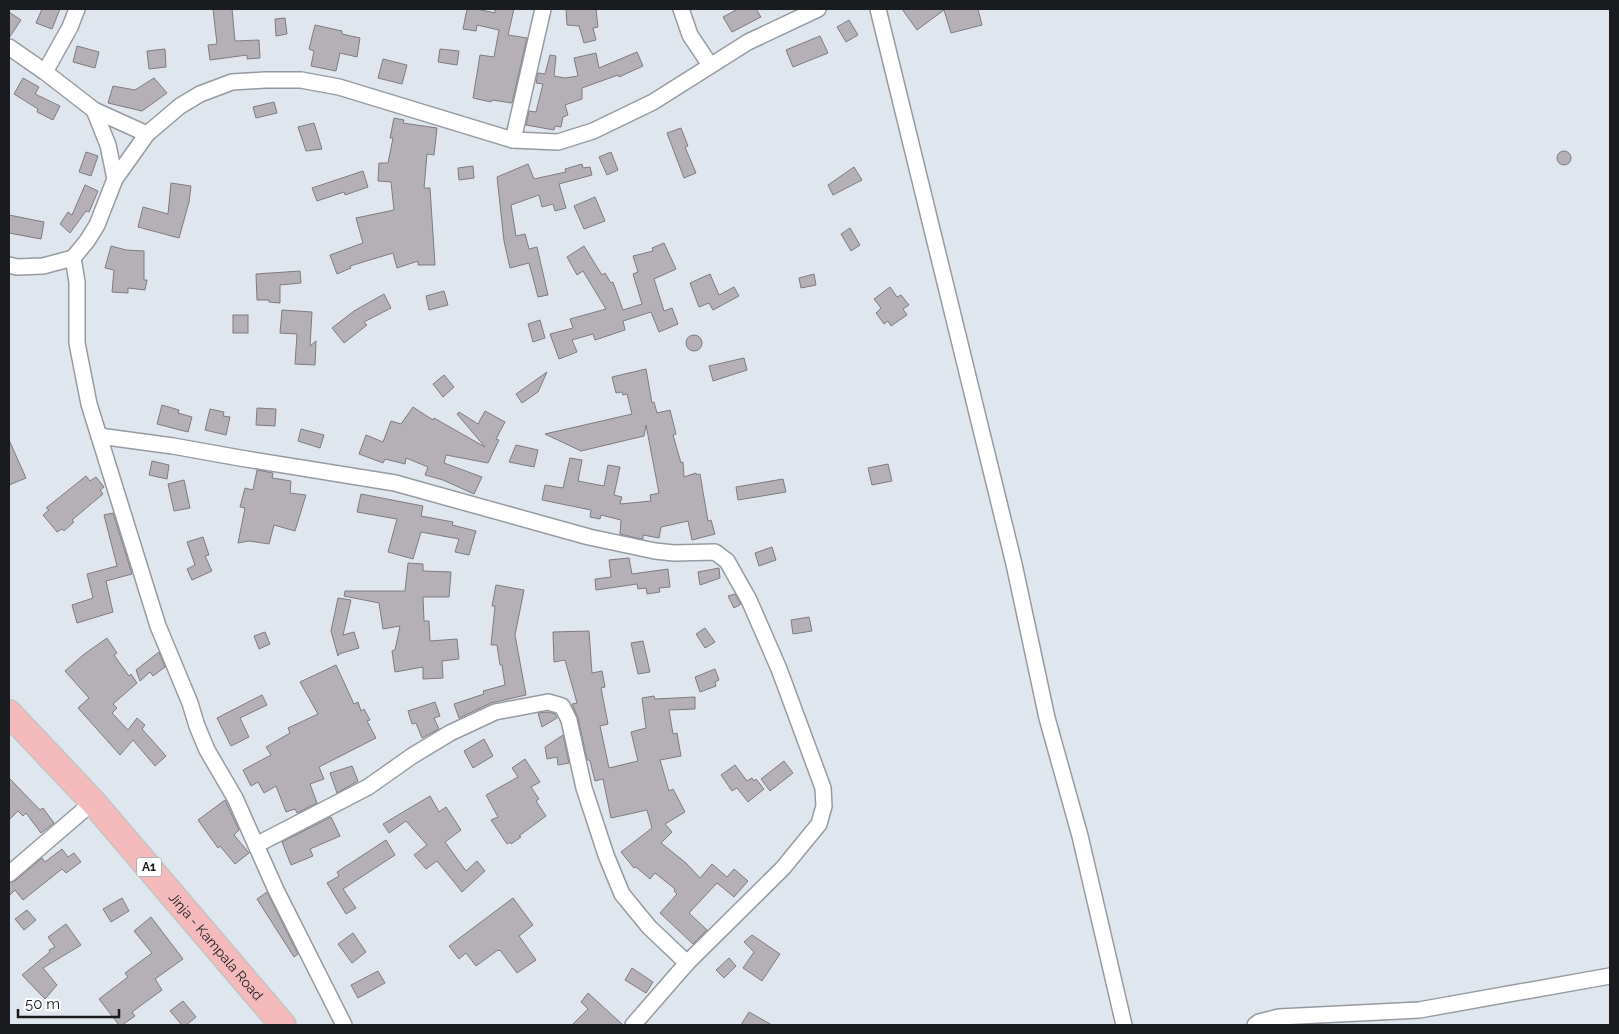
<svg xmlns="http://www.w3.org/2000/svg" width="1619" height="1034" viewBox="0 0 1619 1034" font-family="Raleway,sans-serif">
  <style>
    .building { fill: #b5afb6; stroke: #807b81 }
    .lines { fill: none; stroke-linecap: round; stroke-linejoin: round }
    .minor-casing { stroke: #959ba1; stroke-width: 18 }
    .trunk-casing { stroke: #c3c4c4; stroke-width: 28 }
    .minor { stroke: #fff; stroke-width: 15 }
    .trunk { stroke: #f4babc; stroke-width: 25 }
    .labels { text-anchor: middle; stroke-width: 5; stroke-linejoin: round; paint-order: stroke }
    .shield { fill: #fff; stroke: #5e5f62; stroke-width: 1 }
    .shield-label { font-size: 12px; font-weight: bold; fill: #191b1e }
    .street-label { font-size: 14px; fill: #191b1e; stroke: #fff }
  </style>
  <rect width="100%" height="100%" fill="#e0e6ed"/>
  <g class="building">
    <polygon points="42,9 60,9 52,29 36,23"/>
    <polygon points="213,9 232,9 235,41 259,40 260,58 247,59 247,55 210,60 208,45 217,44"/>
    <polygon points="467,9 477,9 495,13 495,9 514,9 508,35 527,38 512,103 492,100 491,102 473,98 480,55 494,57 499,30 477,25 476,31 463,29"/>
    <polygon points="566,9 596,9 598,27 593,28 596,40 584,43 579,26 567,25"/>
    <polygon points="738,9 756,9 761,17 732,32 723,17"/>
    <polygon points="902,9 978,9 982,25 951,33 944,10 917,30"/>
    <polygon points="9,12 21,20 9,38"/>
    <polygon points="285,18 287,34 276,36 275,19"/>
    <polygon points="849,20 858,35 846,42 837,27"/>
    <polygon points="315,25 342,31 342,34 360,38 357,57 340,53 336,71 311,66 314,51 309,49"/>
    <polygon points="820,36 828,53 793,67 786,50"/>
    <polygon points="77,46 99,52 95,68 73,62"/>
    <polygon points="165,49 166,67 149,69 147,51"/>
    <polygon points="440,49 459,51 457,65 438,62"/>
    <polygon points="637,52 643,66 619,77 618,75 582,88 582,99 565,105 568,115 563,117 561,127 555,126 554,130 526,125 529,111 536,112 543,84 536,83 538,73 545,74 550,55 556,56 554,76 565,78 578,76 574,58 596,53 599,68"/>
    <polygon points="383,59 407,65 402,84 378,78"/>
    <polygon points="23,78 39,87 35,94 60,106 53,120 37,112 38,109 14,94"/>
    <polygon points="154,78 167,93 142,111 108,103 113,86 135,90"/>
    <polygon points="274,102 277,113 256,118 253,107"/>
    <polygon points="394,118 404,120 403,123 437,128 434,155 427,154 424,188 430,188 435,265 418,265 418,261 397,268 393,253 350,266 351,268 337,274 330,255 363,243 356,218 394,210 391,182 378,181 379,163 388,163 393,138 390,138"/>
    <polygon points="314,123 322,149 306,151 298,127"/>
    <polygon points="681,128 688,146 685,147 696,173 684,178 667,133"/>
    <circle cx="1564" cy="158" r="7"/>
    <polygon points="86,152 98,156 91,176 79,172"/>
    <polygon points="611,152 618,170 607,175 599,157"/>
    <polygon points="528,164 534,179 566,172 565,169 582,164 583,168 590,167 592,175 559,184 566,208 555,211 553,204 542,207 539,195 511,205 516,236 525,234 529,249 537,247 548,295 538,297 529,263 510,268 504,241 497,177"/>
    <polygon points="473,166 474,178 459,180 458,168"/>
    <polygon points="854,167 862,180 833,195 828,185"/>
    <polygon points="363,171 368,187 345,195 344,192 317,201 312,188"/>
    <polygon points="171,183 191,186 189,202 179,238 138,227 143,207 168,214"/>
    <polygon points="85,185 98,191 89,212 86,211 70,233 60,224 68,212 72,215"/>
    <polygon points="595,197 605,221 584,229 574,206"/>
    <polygon points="9,215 44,222 41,239 9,233"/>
    <polygon points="850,228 860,245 851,251 841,234"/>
    <polygon points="664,243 676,269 654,279 664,311 672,308 678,324 659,332 651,312 623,321 625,330 595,340 593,334 572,340 577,352 559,359 550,334 573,328 570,319 606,309 583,271 577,275 567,257 584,246 602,275 605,273 611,283 613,282 623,310 642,304 633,274 638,272 633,256 653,251 652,248"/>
    <polygon points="111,246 126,250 144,251 144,280 147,280 145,290 128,288 128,293 112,292 114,270 105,268"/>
    <polygon points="300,271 301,283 280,285 280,303 269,302 269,300 257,300 256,274"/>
    <polygon points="710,274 719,295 734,287 739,296 713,310 709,303 699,307 690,283"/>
    <polygon points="814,274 816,285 801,288 799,278"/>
    <polygon points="890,287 897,297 901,295 909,305 903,309 907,315 891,326 888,321 884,324 876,313 881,308 874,299"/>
    <polygon points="444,291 448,305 429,310 426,296"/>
    <polygon points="384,294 391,308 364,322 367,325 344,343 332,328 354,311"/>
    <polygon points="282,310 312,312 310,346 316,341 315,365 295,364 297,334 280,333"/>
    <rect x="233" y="315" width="15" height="18"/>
    <polygon points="540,320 545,338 533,342 528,324"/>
    <circle cx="694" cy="343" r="8"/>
    <polygon points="744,358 747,370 713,381 709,366"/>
    <polygon points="646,369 652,403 654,402 657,413 670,410 676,434 673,435 681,463 683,462 684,477 696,473 697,475 700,474 708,521 711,520 715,534 692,540 688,521 661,527 659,538 643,535 643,539 641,539 620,534 621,520 601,515 600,519 590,517 591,510 542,500 545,485 563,488 570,458 582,460 578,481 604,486 608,465 620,467 614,495 622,497 620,504 651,501 650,495 659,493 646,425 644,436 581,451 545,434 632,414 627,394 623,395 622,392 616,393 612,377"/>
    <polygon points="547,372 538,392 522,403 516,394"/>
    <polygon points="444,375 454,387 443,397 433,384"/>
    <polygon points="162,405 179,410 178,413 192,417 188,432 157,424"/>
    <polygon points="413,407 433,420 434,418 485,447 457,414 459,412 478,424 485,411 505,422 496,439 499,440 488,463 446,455 444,463 482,477 474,494 443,480 425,475 428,467 406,458 405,464 385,459 383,463 359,454 366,435 383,442 391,421 401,424"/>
    <polygon points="257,408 276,409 275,426 256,425"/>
    <polygon points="210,409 224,412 223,416 230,417 226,435 205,430"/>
    <polygon points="301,429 324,435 320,448 298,441"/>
    <polygon points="9,440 26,478 9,485"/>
    <polygon points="516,445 538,450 534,467 509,462"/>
    <polygon points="152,461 169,465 167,479 149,475"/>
    <polygon points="888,464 892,481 872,485 868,468"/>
    <polygon points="257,470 273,473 272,478 291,481 290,493 306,495 295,531 274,525 269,544 249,541 238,543 245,508 240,507 245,488 253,490"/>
    <polygon points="86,476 90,481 96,477 104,487 100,490 103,494 72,520 74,522 64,531 62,529 57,532 43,515 49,510 46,508"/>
    <polygon points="783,479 786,492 738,500 736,487"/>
    <polygon points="184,480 190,508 174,511 168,484"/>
    <polygon points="361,494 423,506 421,516 453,522 452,525 476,531 469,555 455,552 459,539 421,532 413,559 388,552 397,519 357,512"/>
    <polygon points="113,513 132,574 106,581 113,612 77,623 72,605 93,598 87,574 117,566 104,515"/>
    <polygon points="203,537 209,555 205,556 212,571 192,580 187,569 195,565 187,542"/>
    <polygon points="772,547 776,560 759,566 755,553"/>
    <polygon points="629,558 632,574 668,569 670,587 659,588 660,592 647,594 646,588 638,589 637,584 596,590 595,579 611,577 609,560"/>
    <polygon points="408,563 423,564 423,571 451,572 449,597 423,597 424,621 429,621 430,641 457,639 459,659 442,661 443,678 423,679 423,667 395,672 392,651 395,650 400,626 383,629 379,603 344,596 345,591 405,591"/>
    <polygon points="719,568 720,578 700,585 698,572"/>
    <polygon points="496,585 524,590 515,635 526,695 491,703 459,718 454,704 484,694 483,691 505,685 502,665 500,665 497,645 491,645 495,606 492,606"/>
    <polygon points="735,594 741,604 734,608 728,596"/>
    <polygon points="338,598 351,600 343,635 354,632 359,648 339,654 338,656 331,631"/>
    <polygon points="809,617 812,631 793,634 791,620"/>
    <polygon points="705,628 715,642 705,648 696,634"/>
    <polygon points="589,631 592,673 602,671 605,687 601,688 608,724 600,726 609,768 638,761 631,732 646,728 642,698 654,696 655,699 695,697 695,709 669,710 673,734 677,733 681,756 660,760 669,791 673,789 685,812 665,824 672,832 661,843 686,863 700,878 712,864 727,877 734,869 748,881 734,897 717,883 689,913 707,930 693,944 660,913 677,894 674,891 675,889 655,873 650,879 636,867 634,868 621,852 652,828 647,810 611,818 603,779 595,781 590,761 589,760 587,760 578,718 572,704 577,703 565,660 554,662 553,632"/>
    <polygon points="265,632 270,644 259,649 254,636"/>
    <polygon points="107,638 117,653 114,655 129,676 131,674 137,683 113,704 117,708 112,713 128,730 137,718 145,725 142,729 166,756 155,766 133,740 120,755 78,708 89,698 65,671 83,655"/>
    <polygon points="643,641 650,672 638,674 631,643"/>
    <polygon points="159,652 165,667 153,676 150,672 140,681 136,670"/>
    <polygon points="336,665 354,704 358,702 361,711 364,709 370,720 367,721 376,738 319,767 324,779 310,784 317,803 297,813 295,809 286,812 276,786 264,793 258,782 251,786 243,770 271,755 266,747 290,733 288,728 318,714 300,682"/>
    <polygon points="715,669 719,680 715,682 716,686 700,692 695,677"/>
    <polygon points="262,695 267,705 240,718 249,737 231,746 217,718"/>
    <polygon points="435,702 440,716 434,718 439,729 422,738 416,723 412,724 408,711"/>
    <polygon points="548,712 555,714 557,718 542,727 538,713"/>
    <polygon points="563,735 569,763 558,765 557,757 547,759 545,747"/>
    <polygon points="484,739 493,756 473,768 464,751"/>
    <polygon points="525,759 540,782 531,787 539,799 536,801 546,816 519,836 521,837 511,844 510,842 507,844 491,820 498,817 486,795 518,777 512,768"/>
    <polygon points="784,761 793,773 770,791 761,779"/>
    <polygon points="735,765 747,781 752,778 754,781 756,779 764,789 748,802 737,788 732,791 721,775"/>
    <polygon points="352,766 358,781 337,793 330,773"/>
    <polygon points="9,778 40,810 43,808 54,823 41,833 26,813 23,816 18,811 9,820"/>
    <polygon points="430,796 439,812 446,807 461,830 445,842 466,871 477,861 485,871 462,892 437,861 426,869 414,855 427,845 406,821 389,833 383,824"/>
    <polygon points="225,800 239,830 234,835 249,853 235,864 220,846 218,848 198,820"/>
    <polygon points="331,817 340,836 310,849 313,856 291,865 282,842"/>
    <polygon points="386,840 395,855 343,889 356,908 346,914 327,883 339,876 337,872"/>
    <polygon points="62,849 68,857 74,853 81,862 66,873 62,869 23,900 15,890 9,896 9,883 15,881 42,858 45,862"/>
    <polygon points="267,892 298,954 294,957 257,899"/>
    <polygon points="122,898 129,911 111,922 103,909"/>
    <polygon points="513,898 533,925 519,936 536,960 517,973 500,950 499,951 498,950 476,966 466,953 459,959 449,946"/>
    <polygon points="27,910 36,920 24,930 15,919"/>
    <polygon points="151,917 183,959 155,979 162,990 132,1012 135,1016 122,1025 119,1025 99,999 128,977 125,973 152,953 134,931"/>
    <polygon points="66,924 81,945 43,968 57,985 45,999 22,975 50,952 49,950 55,947 48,937"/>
    <polygon points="353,933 366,952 352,963 338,944"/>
    <polygon points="752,935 780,954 762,981 743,968 754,952 744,942"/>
    <polygon points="729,958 736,966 724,978 716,970"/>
    <polygon points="632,968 653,982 646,993 625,980"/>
    <polygon points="378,971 385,983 358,998 351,985"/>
    <polygon points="588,993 623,1025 572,1025 588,1009 581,1002"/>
    <polygon points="183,1001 196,1017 186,1025 182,1025 170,1011"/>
    <polygon points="749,1012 772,1025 741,1025"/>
  </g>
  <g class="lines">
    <defs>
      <g id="minor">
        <polyline points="681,9 690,35 710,65"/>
        <polyline points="878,9 1014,564 1047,718 1080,836 1124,1025"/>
        <polyline points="9,47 45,72 94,110 147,134"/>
        <polyline points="45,72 70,27 77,9"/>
        <polyline points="94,110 108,145 115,179"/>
        <polyline points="513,140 543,9"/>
        <polyline points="73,258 77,282 77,343 89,404 158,626 190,703 197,726 207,750 235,798 276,890 344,1025"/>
        <polyline points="9,265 17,267 43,266 73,258 87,241 97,225 115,179 147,134 180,106 200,94 232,82 265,80 301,80 339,87 513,140 558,142 593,131 653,102 748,42 818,9"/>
        <polyline points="99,436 173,446 240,458 395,483 589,537 655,551 674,553 715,552 727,561 749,600 779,669 823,788 824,806 819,824 783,868 687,963 633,1025"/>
        <polyline points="256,845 368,787 412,756 450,733 495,712 548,702 562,706 569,720 584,788 606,855 622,894 649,927 687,963"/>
        <polyline points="9,874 93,802"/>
        <polyline points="1255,1025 1259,1022 1279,1017 1419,1010 1610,976"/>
      </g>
      <g id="trunk">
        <path id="s1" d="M9 713 93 802 283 1025"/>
      </g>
    </defs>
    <use href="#minor" class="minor-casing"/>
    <use href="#trunk" class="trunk-casing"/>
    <use href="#minor" class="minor"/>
    <use href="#trunk" class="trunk"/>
  </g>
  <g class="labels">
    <rect class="shield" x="136.5" y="857.5" width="25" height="19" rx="4"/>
    <g class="shield-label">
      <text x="149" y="871">A1</text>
    </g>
    <g class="street-label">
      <text dy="5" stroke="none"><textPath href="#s1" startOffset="312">Jinja - Kampala Road</textPath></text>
    </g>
  </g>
  <rect width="1619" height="1034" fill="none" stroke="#191b1e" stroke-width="20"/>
  <path d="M18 1009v8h101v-8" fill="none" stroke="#191b1e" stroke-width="2.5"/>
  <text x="25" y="1009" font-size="15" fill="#191b1e" stroke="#ffffff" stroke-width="4" paint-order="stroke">50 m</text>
</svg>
